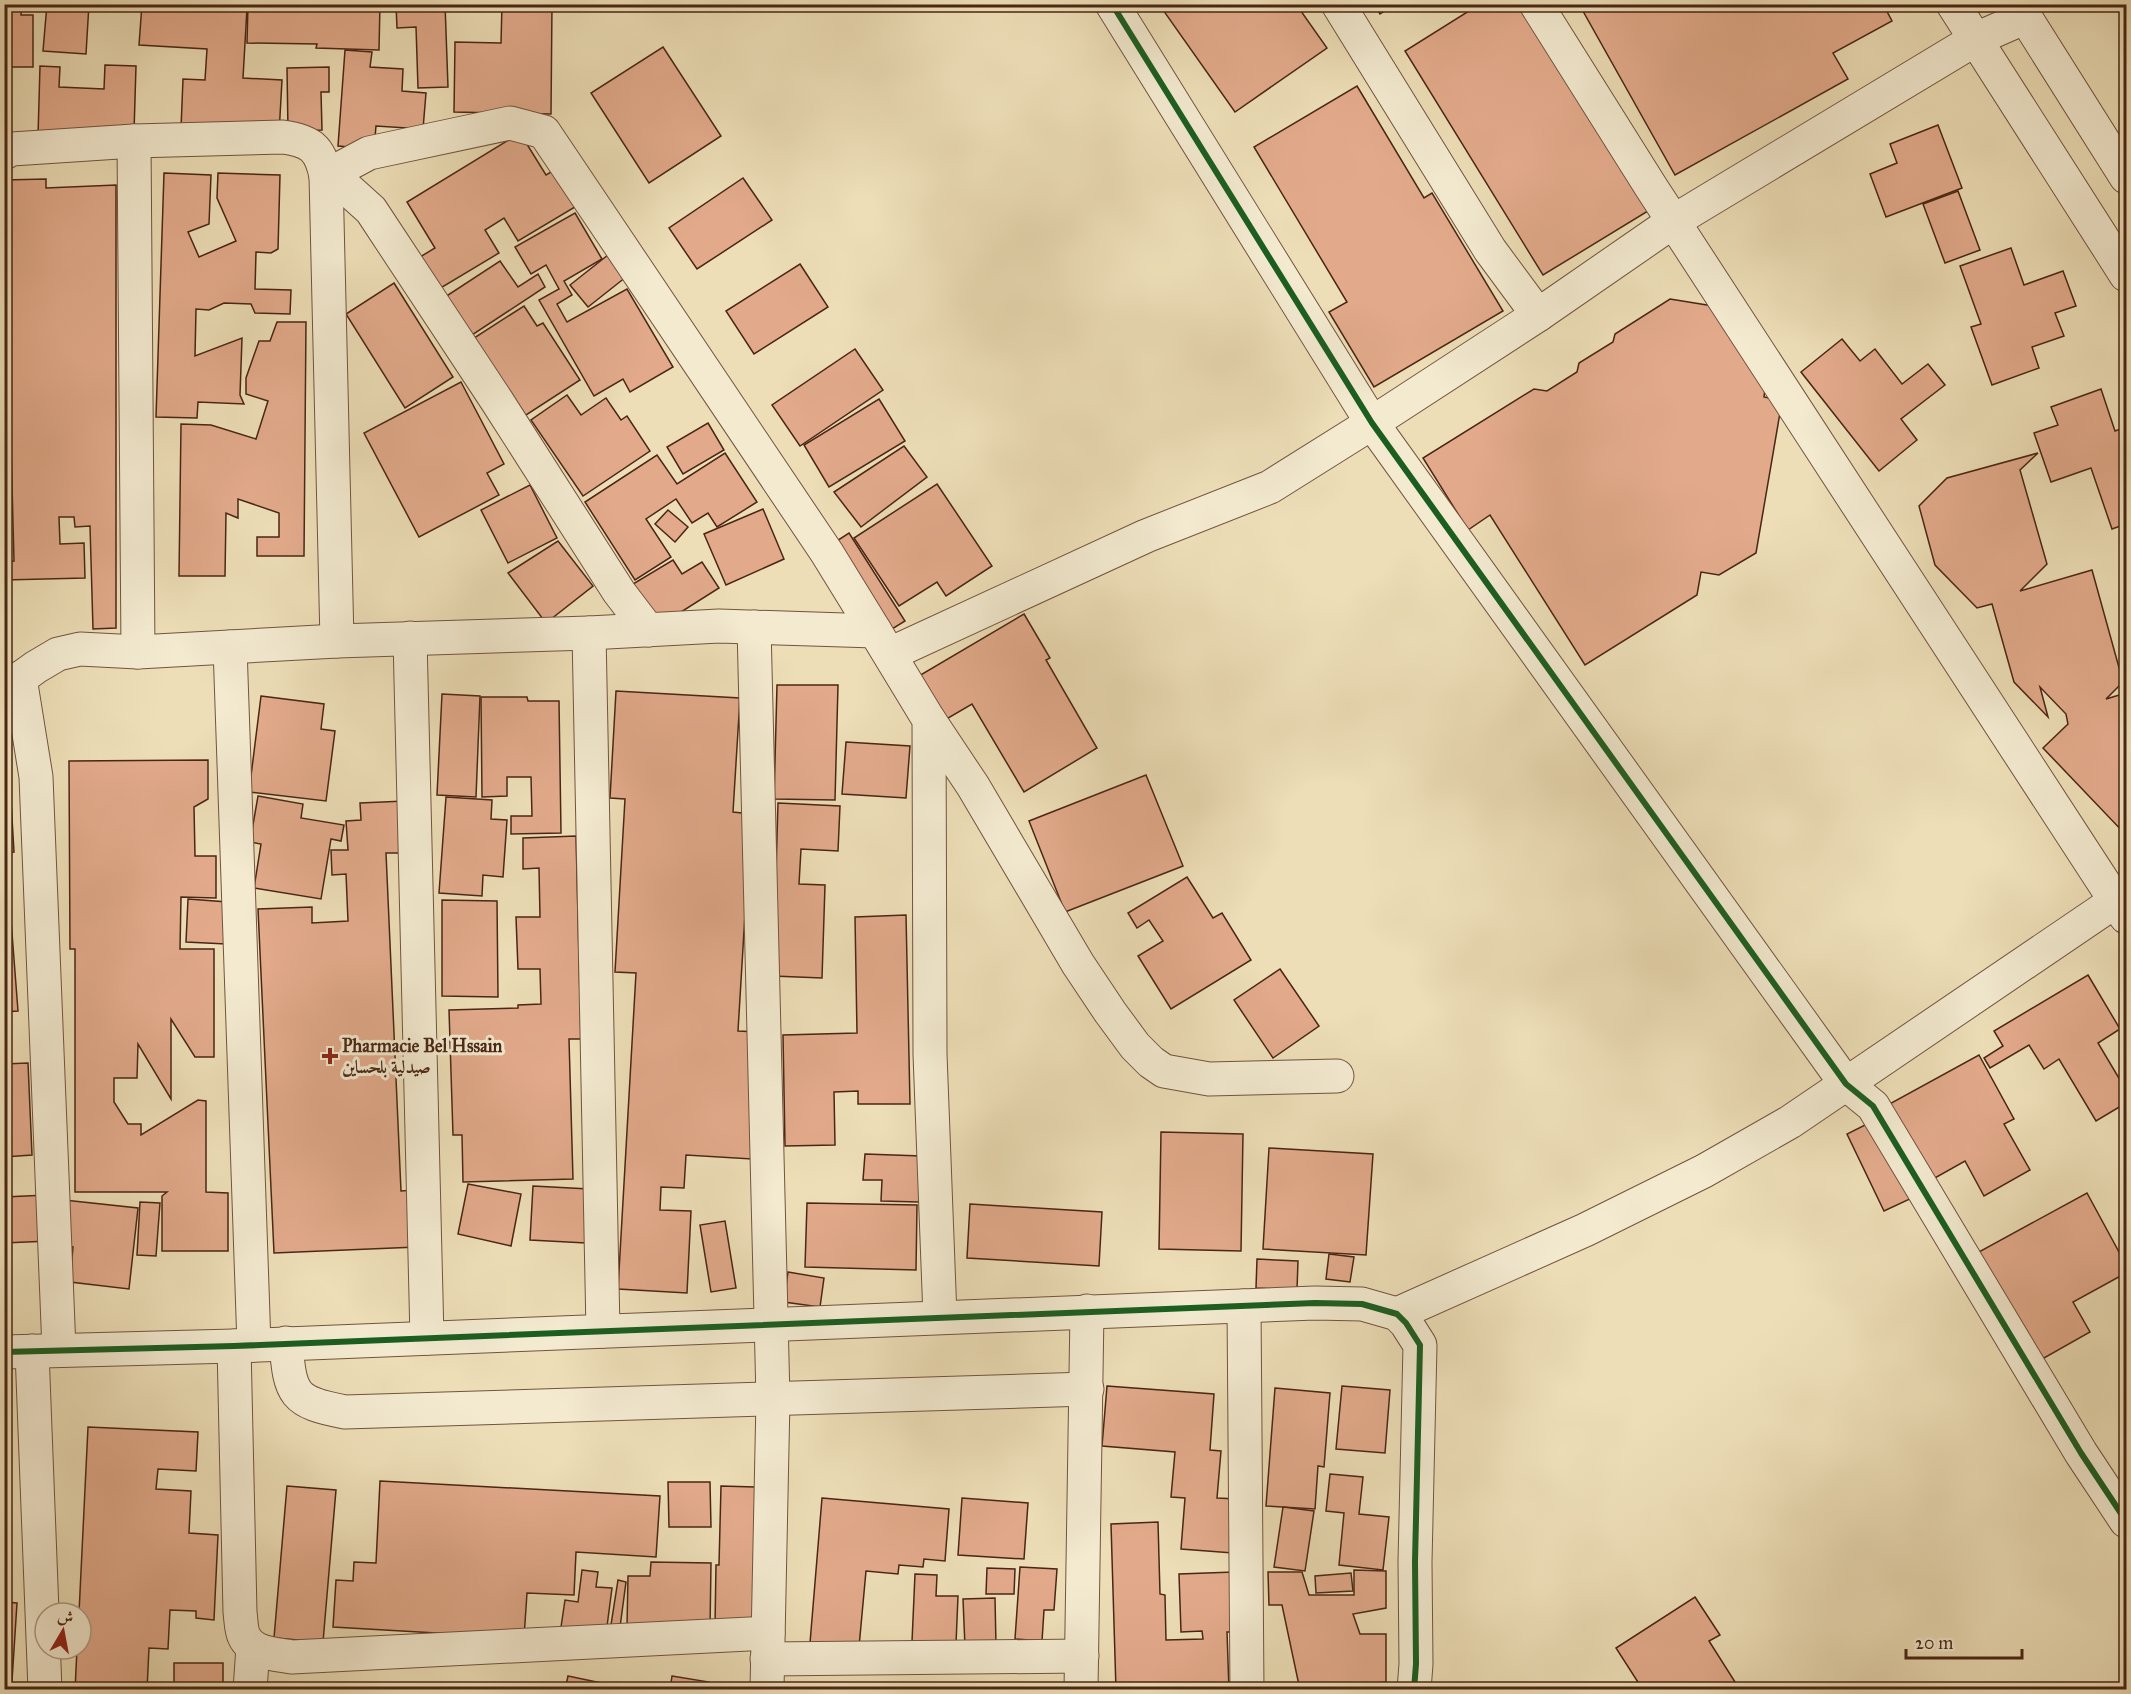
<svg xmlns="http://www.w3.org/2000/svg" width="2131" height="1694" viewBox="0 0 2131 1694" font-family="'IM FELL Great Primer',Amiri,serif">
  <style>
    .building { fill: #e2aa8b; stroke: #492615; stroke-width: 1.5 }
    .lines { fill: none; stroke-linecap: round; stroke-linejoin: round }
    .minor-casing { stroke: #72543e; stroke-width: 35 }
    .minor { stroke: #f3ead0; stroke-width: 33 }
    .cycleway-casing { stroke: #f3ead0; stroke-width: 10 }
    .cycleway { stroke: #1b5e20; stroke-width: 6 }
    .poi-dot { fill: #8f2418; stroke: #f3ead0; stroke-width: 2 }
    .labels { text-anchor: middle; stroke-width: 6; stroke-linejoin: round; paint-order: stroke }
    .poi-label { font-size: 18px; font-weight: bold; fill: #492615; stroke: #f3ead0; text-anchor: start }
  </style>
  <rect width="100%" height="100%" fill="#eddeb7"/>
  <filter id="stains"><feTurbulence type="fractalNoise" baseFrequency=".00333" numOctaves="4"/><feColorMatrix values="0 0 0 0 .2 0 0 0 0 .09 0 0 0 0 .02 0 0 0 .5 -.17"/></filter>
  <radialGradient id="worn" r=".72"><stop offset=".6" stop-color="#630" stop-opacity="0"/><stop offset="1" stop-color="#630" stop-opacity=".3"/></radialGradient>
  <g class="building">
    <polygon points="4,4 22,4 21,15 33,15 33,67 4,67"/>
    <polygon points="47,4 89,4 86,54 43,51"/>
    <polygon points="142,4 224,4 224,7 247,8 243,78 282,80 279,134 181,128 183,79 205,80 207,49 139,45"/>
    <polygon points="248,4 380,4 379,50 316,48 317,44 247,43"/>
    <polygon points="396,4 445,4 448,87 418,88 416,27 397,28"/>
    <polygon points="502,4 552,4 551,114 454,112 455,42 501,43"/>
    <polygon points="1170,4 1296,4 1327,48 1235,112 1163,10"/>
    <polygon points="1374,4 1395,4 1380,14"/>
    <polygon points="1480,4 1521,4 1648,211 1543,275 1405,51"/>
    <polygon points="1579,4 1883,4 1892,21 1833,53 1848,79 1675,175"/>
    <polygon points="663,47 721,136 649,183 591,93"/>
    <polygon points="345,50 372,52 370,67 403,69 402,91 426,93 423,129 376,126 374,149 338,146"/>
    <polygon points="105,65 136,66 134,132 38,136 40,66 60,67 59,87 104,89"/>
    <polygon points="329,67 329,92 321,92 322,130 288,131 287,68"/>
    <polygon points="1357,86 1424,198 1432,193 1503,311 1374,387 1329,312 1347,302 1254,147"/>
    <polygon points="1938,125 1962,188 1886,217 1870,174 1897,163 1890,144"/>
    <polygon points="520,133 546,175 563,165 585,201 518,241 504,218 485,230 499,253 439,289 420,257 435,248 407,202"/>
    <polygon points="164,173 211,175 209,224 188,232 199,257 236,241 217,198 218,173 280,175 278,249 271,253 256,252 255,289 291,290 290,314 255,313 251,304 224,303 209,310 196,309 195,356 242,338 240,395 244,404 198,402 197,418 156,417"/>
    <polygon points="743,178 772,220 697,269 669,228"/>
    <polygon points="46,179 46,188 116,185 116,628 93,629 90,526 75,527 74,517 59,517 60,544 84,543 85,578 4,580 4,562 14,561 4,180"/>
    <polygon points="1958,191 1980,250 1945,263 1923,204"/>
    <polygon points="575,213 602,259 564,281 572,295 557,304 567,322 627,289 673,367 630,392 623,379 594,396 539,300 559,289 546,265 531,274 515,247"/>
    <polygon points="2011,248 2024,285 2063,271 2076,306 2055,313 2064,336 2032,347 2039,368 1992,385 1971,327 1981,324 1960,266"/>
    <polygon points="608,255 626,277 588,307 570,285"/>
    <polygon points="500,261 518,287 538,274 545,287 472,335 445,297"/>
    <polygon points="800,264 828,307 754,354 726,311"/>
    <polygon points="394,283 453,377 405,408 346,314"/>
    <polygon points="1670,299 1713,306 1765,389 1764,397 1782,401 1756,553 1719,575 1701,572 1697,595 1585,665 1490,515 1468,530 1423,458 1534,389 1547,391 1577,372 1579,363 1613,342 1615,334"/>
    <polygon points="524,306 537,326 543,323 580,380 523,417 471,340"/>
    <polygon points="277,322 306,322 304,556 257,556 257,537 279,537 279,513 238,499 238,518 226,513 225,576 179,576 181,424 211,425 256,439 268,401 246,394 246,378 259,341 270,341"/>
    <polygon points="1842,339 1860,361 1875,349 1902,384 1928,364 1945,385 1901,419 1917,440 1879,471 1801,372"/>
    <polygon points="855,349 883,390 800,446 772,405"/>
    <polygon points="461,382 504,464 487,473 499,495 419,537 364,433"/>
    <polygon points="2101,389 2115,431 2126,427 2126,524 2112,529 2091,468 2051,482 2034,433 2058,425 2051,407"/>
    <polygon points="567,395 581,415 606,398 621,420 627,416 650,451 583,496 531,420"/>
    <polygon points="879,399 905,441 829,487 804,445"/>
    <polygon points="708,423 724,450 683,474 667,447"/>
    <polygon points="904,446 927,477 861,527 834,492"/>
    <polygon points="725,453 757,502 717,527 708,513 692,523 676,499 646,519 671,557 635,580 585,502 657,455 677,484"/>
    <polygon points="2038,453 2020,470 2047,564 2020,591 2092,570 2123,682 2106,699 2126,693 2126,835 2043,748 2068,724 2066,714 2040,687 2048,717 2014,682 1992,604 1977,608 1935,565 1919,506 1947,478"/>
    <polygon points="937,484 992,566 946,596 937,582 899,606 854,538"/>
    <polygon points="530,485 557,538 508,563 481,510"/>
    <polygon points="763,509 784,559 726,585 704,534"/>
    <polygon points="668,510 688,527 675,542 655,524"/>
    <polygon points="849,533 905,621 884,634 829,546"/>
    <polygon points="558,541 593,586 546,623 508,573"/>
    <polygon points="673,560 682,574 702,562 719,588 659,626 633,584"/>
    <polygon points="1024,614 1050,658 1046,660 1097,748 1024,792 972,704 938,724 912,680"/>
    <polygon points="777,685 838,685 835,800 774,799"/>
    <polygon points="616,691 740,698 733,812 751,814 738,1031 759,1032 752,1159 686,1155 684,1188 661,1187 660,1210 691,1211 687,1293 618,1289 636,973 615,972 625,799 610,798"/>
    <polygon points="442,694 480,696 476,797 437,795"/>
    <polygon points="261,696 324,704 321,729 335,731 326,801 249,792"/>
    <polygon points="481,697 527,697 528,701 559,701 561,833 511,834 511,816 532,816 531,777 507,777 507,796 482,797"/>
    <polygon points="846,742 910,746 906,798 842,794"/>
    <polygon points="208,760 208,799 194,807 195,856 216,856 216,898 181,897 180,949 214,949 214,1057 195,1057 171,1019 171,1099 138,1044 137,1078 114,1078 114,1102 128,1124 141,1124 141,1135 198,1100 206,1101 206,1192 228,1193 228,1251 162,1251 162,1196 167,1192 75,1192 75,949 70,949 69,761"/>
    <polygon points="1146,775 1183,866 1065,912 1029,821"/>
    <polygon points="258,796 303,804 301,818 344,825 341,841 331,839 321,899 254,888 261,844 250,842"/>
    <polygon points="446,797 492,800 491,819 507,820 503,877 483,875 482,896 439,893"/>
    <polygon points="11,801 14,852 4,853 4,802"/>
    <polygon points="405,801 407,853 386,853 401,1191 414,1190 417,1247 274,1253 258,909 312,907 312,923 348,921 346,874 332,875 331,850 348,850 346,821 361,820 360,803"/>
    <polygon points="778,803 840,806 838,851 801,849 799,884 825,885 822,978 773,976"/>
    <polygon points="576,836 581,1039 569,1039 573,1179 463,1182 462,1135 453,1135 449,1010 518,1008 518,1005 541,1004 540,969 518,969 516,917 540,917 539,868 523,869 523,838"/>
    <polygon points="1187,877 1213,918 1222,913 1251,960 1171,1009 1138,956 1163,941 1149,920 1137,928 1128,913"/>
    <polygon points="9,894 18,1011 4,1012 4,895"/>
    <polygon points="188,899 228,902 226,944 186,942"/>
    <polygon points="442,900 497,901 498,997 442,996"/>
    <polygon points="906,915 910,1104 858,1104 858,1091 834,1092 835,1145 785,1146 783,1035 857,1033 855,917"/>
    <polygon points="1280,969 1319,1026 1273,1058 1234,1000"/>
    <polygon points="2088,975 2120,1029 2098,1043 2126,1090 2126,1103 2096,1121 2059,1059 2044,1069 2029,1045 1990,1068 1984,1058 2003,1046 1994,1031"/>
    <polygon points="1979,1055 2014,1119 2004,1124 2030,1170 1984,1196 1965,1161 1926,1183 1884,1107"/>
    <polygon points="28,1063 32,1155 4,1157 4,1064"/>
    <polygon points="1875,1120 1912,1198 1884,1211 1847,1134"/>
    <polygon points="1161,1132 1243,1134 1241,1251 1159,1249"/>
    <polygon points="1269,1148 1373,1154 1366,1255 1263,1249"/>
    <polygon points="865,1154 921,1156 919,1202 881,1201 882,1180 863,1180"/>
    <polygon points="468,1184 521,1194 511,1246 458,1234"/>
    <polygon points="533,1186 589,1189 586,1243 530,1240"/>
    <polygon points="2087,1193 2126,1265 2126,1273 2073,1302 2090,1332 2037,1362 1977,1253"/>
    <polygon points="47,1195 49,1241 4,1243 4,1197"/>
    <polygon points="64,1200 138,1208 129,1289 70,1282 73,1247 59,1245"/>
    <polygon points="140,1202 160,1203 156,1256 137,1255"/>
    <polygon points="807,1203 917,1205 916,1270 805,1267"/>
    <polygon points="970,1204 1102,1212 1099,1266 967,1258"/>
    <polygon points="725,1221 736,1288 711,1292 700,1225"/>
    <polygon points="1329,1254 1354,1257 1350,1282 1326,1279"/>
    <polygon points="1257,1259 1298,1261 1297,1290 1256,1288"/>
    <polygon points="788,1272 824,1278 820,1307 784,1302"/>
    <polygon points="1107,1386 1214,1394 1210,1450 1221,1451 1217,1498 1237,1499 1233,1553 1181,1549 1185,1498 1171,1497 1175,1452 1102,1446"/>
    <polygon points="1342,1386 1390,1390 1385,1453 1336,1449"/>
    <polygon points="1275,1388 1330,1393 1324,1467 1318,1466 1315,1509 1266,1506"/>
    <polygon points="88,1427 198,1432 196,1471 158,1469 156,1489 191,1491 189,1533 218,1535 214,1620 196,1618 196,1611 170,1610 168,1649 149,1648 147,1690 75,1690 77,1649 81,1649 81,1613 79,1613"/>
    <polygon points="1330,1474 1363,1477 1359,1514 1389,1517 1383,1570 1339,1565 1344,1513 1326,1511"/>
    <polygon points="380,1481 660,1496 656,1557 576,1552 574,1595 527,1593 524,1638 333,1627 336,1580 353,1581 354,1562 376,1563"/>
    <polygon points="668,1482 710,1482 711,1527 669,1527"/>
    <polygon points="287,1486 336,1490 323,1642 274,1638"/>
    <polygon points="721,1486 755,1487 753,1627 715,1626 716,1565 719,1565"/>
    <polygon points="822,1498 949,1509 945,1561 924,1559 923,1567 899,1565 898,1574 866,1571 859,1647 810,1643"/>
    <polygon points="962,1498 1028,1503 1024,1559 958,1555"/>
    <polygon points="1283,1507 1314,1511 1305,1571 1274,1567"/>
    <polygon points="1158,1522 1160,1594 1165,1595 1166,1640 1203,1639 1202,1631 1181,1632 1179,1574 1234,1572 1236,1632 1227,1632 1229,1690 1116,1690 1111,1524"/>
    <polygon points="651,1562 711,1563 710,1629 627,1627 628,1576 650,1576"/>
    <polygon points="1020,1567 1057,1569 1054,1610 1044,1610 1042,1641 1015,1639"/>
    <polygon points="987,1568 1015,1569 1014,1594 986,1594"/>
    <polygon points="582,1570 598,1572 596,1587 612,1588 606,1634 561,1627 565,1600 578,1602"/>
    <polygon points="1354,1570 1386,1571 1386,1608 1353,1614 1360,1634 1386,1634 1386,1682 1330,1688 1331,1690 1300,1690 1282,1605 1269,1605 1268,1572 1302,1572 1309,1595 1354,1595"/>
    <polygon points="1351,1573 1353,1591 1316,1593 1315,1576"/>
    <polygon points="915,1574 937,1575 936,1596 958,1596 956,1644 912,1642"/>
    <polygon points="618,1580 626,1582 620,1627 611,1625"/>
    <polygon points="1695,1597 1720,1635 1709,1641 1737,1685 1730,1690 1643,1690 1616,1648"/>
    <polygon points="995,1598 996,1646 965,1647 963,1599"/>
    <polygon points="4,1602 17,1603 12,1681 4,1681"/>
    <polygon points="174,1663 223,1663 223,1690 157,1690 157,1687 174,1687"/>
    <polygon points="568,1676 635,1690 565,1690"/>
    <polygon points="672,1676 709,1682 708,1690 670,1690"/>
  </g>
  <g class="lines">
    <defs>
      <g id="minor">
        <polyline points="1112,4 1372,423 1846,1084 1873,1106 2081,1453 2126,1521"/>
        <polyline points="1338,4 1490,250 1538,315 1674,221 1976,39 2026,17"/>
        <polyline points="1536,4 1651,187 2126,917"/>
        <polyline points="1953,4 2126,275"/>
        <polyline points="2017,4 2126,177"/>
        <polyline points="134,141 138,652"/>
        <path d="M4 153 12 149 134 141 283 137C311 141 320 148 326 176L337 641"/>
        <polyline points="326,176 369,153 510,123 544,132 827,553 875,631"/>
        <polyline points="326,176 341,183 371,210 497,401 619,592 648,630"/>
        <polyline points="754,627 773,1399 767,1690"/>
        <polyline points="589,633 603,1331"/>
        <polyline points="410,638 427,1338"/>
        <polyline points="230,647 254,1345"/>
        <polyline points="890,654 1146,536 1270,487 1372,423 1538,315"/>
        <polyline points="20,678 36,777 59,1350"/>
        <polyline points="4,690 36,667 58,654 80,649 138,652 337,641 589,633 719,626 875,631 929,720 930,1054 940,1317"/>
        <polyline points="929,720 973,786 1078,964 1110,1012 1135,1046 1151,1062 1164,1071 1209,1079 1337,1076"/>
        <polyline points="1244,1306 1247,1690"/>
        <polyline points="1397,1314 1585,1230 1704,1171 1790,1122 2126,894"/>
        <path d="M286 1343C290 1395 293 1402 345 1412L1087 1389"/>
        <path d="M234 1346 240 1612C241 1619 241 1630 244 1636 252 1654 276 1654 292 1657L768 1633"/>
        <polyline points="32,1351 45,1690"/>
        <polyline points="4,1352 234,1346 1315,1303 1362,1304 1397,1314 1406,1323 1420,1345 1415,1562 1416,1664 1414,1690"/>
        <polyline points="767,1659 1082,1656"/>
        <polyline points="250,1690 253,1647"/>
        <polyline points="1081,1690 1087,1311"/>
      </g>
    </defs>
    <use href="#minor" class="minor-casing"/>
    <use href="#minor" class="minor"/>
    <defs>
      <g id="cycleway">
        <polyline points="1112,4 1372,423 1846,1084 1873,1106 2081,1453 2126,1521"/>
        <polyline points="4,1352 234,1346 1315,1303 1362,1304 1397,1314 1406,1323 1420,1345 1415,1562 1416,1664 1414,1690"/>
      </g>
    </defs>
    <use href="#cycleway" class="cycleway-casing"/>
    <use href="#cycleway" class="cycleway"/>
  </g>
  <path class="poi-dot" d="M327 1047h6v6h6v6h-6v6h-6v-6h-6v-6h6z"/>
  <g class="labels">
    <g class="poi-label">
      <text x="342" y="1052">Pharmacie Bel Hssain<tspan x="342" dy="21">صيدلية بلحساين</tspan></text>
    </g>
  </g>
  <rect width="2131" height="1694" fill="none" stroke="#eddeb7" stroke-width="24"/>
  <rect x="6" y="6" width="2119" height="1682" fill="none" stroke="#492615" stroke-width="3"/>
  <rect x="12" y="12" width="2107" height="1670" fill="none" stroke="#492615" stroke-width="1.5"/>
  <g transform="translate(63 1631) rotate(10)"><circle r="28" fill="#f3ead0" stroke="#af9c85" stroke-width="1.5"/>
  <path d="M0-4.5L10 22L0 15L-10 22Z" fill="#8f2418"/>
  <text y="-9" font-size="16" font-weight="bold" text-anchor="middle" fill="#492615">ش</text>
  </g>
  <path d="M1906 1649v9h116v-9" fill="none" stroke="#492615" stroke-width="3"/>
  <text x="1915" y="1649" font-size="18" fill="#492615" stroke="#f3ead0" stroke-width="4.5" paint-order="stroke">20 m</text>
  <rect width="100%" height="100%" filter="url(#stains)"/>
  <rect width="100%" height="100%" fill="url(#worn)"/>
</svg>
